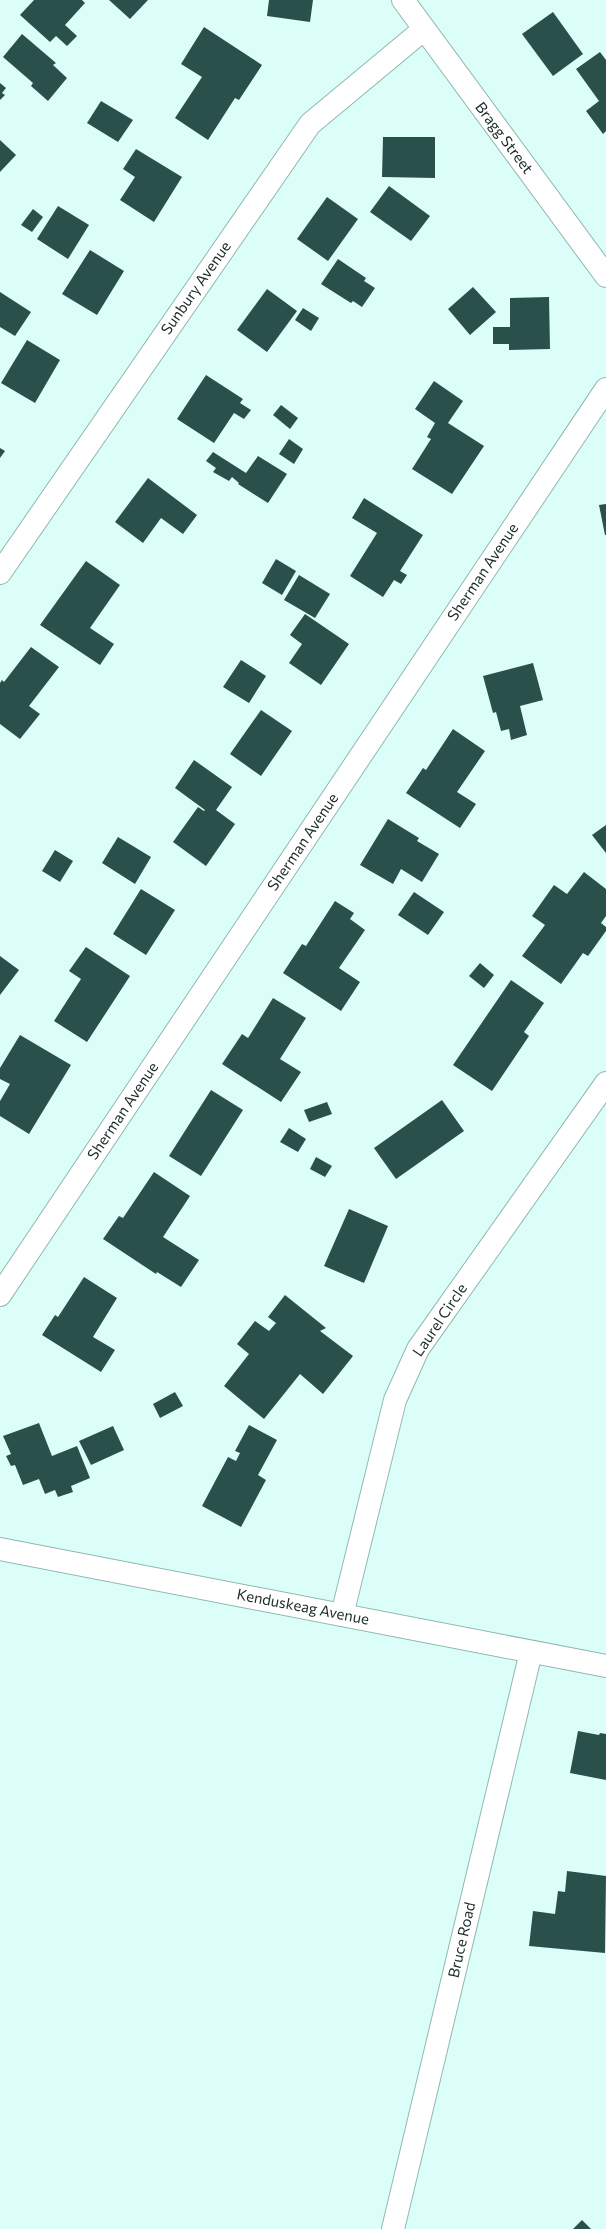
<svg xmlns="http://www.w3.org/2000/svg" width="606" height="2229" viewBox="0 0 606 2229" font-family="Commissioner,sans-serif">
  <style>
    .building { fill: #2a504b }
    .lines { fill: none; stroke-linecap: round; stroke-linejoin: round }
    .street-casing { stroke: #8fb8b2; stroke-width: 24 }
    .street { stroke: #fff; stroke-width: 22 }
    .labels { text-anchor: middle; stroke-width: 4; stroke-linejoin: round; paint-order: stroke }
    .street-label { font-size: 15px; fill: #1a2b28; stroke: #fff }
  </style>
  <rect width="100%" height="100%" fill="#dcfef8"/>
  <g class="building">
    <polygon points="34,0 82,0 85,3 65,25 77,36 67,46 56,36 50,42 20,15"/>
    <polygon points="109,0 148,0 130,19"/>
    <polygon points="269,0 313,0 310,22 267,16"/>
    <polygon points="553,12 583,54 553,76 522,34"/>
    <polygon points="204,27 262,65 239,100 235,98 208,140 175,118 202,77 181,64"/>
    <polygon points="22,34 56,63 53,65 67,78 48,101 31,86 33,83 3,57"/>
    <polygon points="600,52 606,60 606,131 603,134 586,111 599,101 576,69"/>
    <polygon points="0,83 6,88 2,93 5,95 0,100"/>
    <polygon points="101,101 133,120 118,142 87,123"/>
    <polygon points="383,137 435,137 435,178 382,177"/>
    <polygon points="0,140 16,155 0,172"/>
    <polygon points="136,149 182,177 154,222 120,200 135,177 123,169"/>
    <polygon points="389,186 430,216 411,241 370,212"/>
    <polygon points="327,197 358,219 328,261 297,239"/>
    <polygon points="58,206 89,225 68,259 37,239"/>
    <polygon points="33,209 43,217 32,232 21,225"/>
    <polygon points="90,250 124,271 97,315 62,294"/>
    <polygon points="338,259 366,278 364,281 375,288 362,307 353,301 351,303 321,284"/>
    <polygon points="473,287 496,312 470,335 448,309"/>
    <polygon points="267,289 297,311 267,352 237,330"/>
    <polygon points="0,292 31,312 15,336 0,327"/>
    <polygon points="549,297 550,349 509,350 509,344 493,344 493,327 510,327 510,298"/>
    <polygon points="303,308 319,318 311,331 295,320"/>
    <polygon points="27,340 60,360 35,403 1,383"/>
    <polygon points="206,375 243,399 240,403 251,410 244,419 234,413 214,443 177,419"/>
    <polygon points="434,381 463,401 448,423 484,446 452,494 412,469 431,439 427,437 435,423 415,409"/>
    <polygon points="281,405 298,418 290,429 273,415"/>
    <polygon points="289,439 303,449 294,464 279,454"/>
    <polygon points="0,448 5,451 0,458"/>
    <polygon points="213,452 246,473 258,456 287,474 268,503 238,484 239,483 232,477 229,481 213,472 216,468 206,461"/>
    <polygon points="148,478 197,515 183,534 161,518 143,543 115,522"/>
    <polygon points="364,498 423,535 400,571 407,575 401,584 394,580 383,597 350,576 377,533 352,518"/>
    <polygon points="606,504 606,535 605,535 599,505"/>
    <polygon points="276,559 296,571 282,595 262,583"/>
    <polygon points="86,561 120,585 90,628 114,644 100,665 40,625"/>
    <polygon points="299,575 330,594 315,618 284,600"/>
    <polygon points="305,614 349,644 321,685 289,663 302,644 290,635"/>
    <polygon points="31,647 59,667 29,706 40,714 20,739 0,724 0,683 2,680 4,682"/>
    <polygon points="241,660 266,676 249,703 223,687"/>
    <polygon points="533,663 543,700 520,706 527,735 511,740 509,729 501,731 496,712 493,713 483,676"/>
    <polygon points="261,710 292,731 261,776 230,754"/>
    <polygon points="453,729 485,751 457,792 476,804 460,828 406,793 423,768 426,770"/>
    <polygon points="194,760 232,787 216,810 235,824 206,866 173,842 198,807 204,811 205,810 175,788"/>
    <polygon points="388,819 419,838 417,841 439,854 422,882 401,869 393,884 360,865"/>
    <polygon points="606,825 606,853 592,835"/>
    <polygon points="118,837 151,857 135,884 102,863"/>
    <polygon points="55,850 73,861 60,882 42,871"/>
    <polygon points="584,872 606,889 606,916 601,923 606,927 606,931 588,956 583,953 561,984 522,956 545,925 532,916 554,885 567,894"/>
    <polygon points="141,889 175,910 146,955 113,934"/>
    <polygon points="414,892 444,912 428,935 398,915"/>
    <polygon points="335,901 354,913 350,919 365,930 339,968 360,982 341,1011 283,973 302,944 306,946"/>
    <polygon points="86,947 130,976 87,1042 54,1021 81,979 69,971"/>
    <polygon points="0,956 19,970 0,995"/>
    <polygon points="480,963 494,975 484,988 469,976"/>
    <polygon points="511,980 544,1003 524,1032 529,1036 492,1091 453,1065"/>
    <polygon points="273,998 306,1018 280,1059 301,1072 281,1102 222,1064 242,1034 248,1038"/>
    <polygon points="20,1035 71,1065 29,1134 0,1116 0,1101 10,1084 0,1079 0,1068"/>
    <polygon points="211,1090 243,1110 201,1176 169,1156"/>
    <polygon points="442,1100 464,1131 396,1179 374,1148"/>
    <polygon points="327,1102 332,1114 309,1122 304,1110"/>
    <polygon points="289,1128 306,1139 298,1152 280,1142"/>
    <polygon points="316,1157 332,1166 325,1177 310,1169"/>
    <polygon points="154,1172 190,1196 163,1237 199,1260 181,1287 157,1272 156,1274 103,1239 119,1216 123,1218"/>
    <polygon points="349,1209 388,1226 364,1283 324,1266"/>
    <polygon points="84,1277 117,1298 93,1337 115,1350 101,1372 42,1335 55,1315 58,1317"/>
    <polygon points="285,1295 326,1328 320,1331 353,1356 323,1394 300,1374 264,1419 224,1386 249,1354 237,1344 255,1321 269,1331 276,1323 268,1317"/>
    <polygon points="175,1392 183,1406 160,1418 153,1404"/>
    <polygon points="39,1423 52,1456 77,1446 90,1478 71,1486 73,1492 58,1497 55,1490 45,1494 39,1479 23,1485 15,1465 11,1466 6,1456 11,1454 3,1436"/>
    <polygon points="249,1425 277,1440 258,1475 266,1480 241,1527 202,1506 228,1457 236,1461 240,1453 235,1451"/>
    <polygon points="113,1426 124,1450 91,1465 79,1441"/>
    <polygon points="578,1731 599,1735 600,1733 606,1734 606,1780 570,1773"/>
    <polygon points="567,1871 606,1876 605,1953 529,1946 533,1911 555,1914 558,1891 565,1892"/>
    <polygon points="582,2220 591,2229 573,2229"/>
  </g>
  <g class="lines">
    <defs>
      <g id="street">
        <polyline points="403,0 606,276"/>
        <polyline points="0,573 310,124 423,30"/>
        <polyline points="0,1295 606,389"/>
        <polyline points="0,1549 606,1666"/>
        <polyline points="342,1615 395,1400 418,1349 606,1083"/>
        <polyline points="393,2229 531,1652"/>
      </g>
    </defs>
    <use href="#street" class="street-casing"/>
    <use href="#street" class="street"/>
  </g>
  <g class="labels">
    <g class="street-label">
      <text transform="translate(504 138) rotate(53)" y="5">Bragg Street</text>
      <text transform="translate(196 288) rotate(-55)" y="5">Sunbury Avenue</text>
      <text transform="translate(483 572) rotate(-56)" y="5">Sherman Avenue</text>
      <text transform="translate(303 842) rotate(-56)" y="5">Sherman Avenue</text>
      <text transform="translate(123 1111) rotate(-56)" y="5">Sherman Avenue</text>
      <text transform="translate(440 1320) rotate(-56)" y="5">Laurel Circle</text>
      <text transform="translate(303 1607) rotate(11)" y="5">Kenduskeag Avenue</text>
      <text transform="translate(462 1940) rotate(-77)" y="5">Bruce Road</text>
    </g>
  </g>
</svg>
